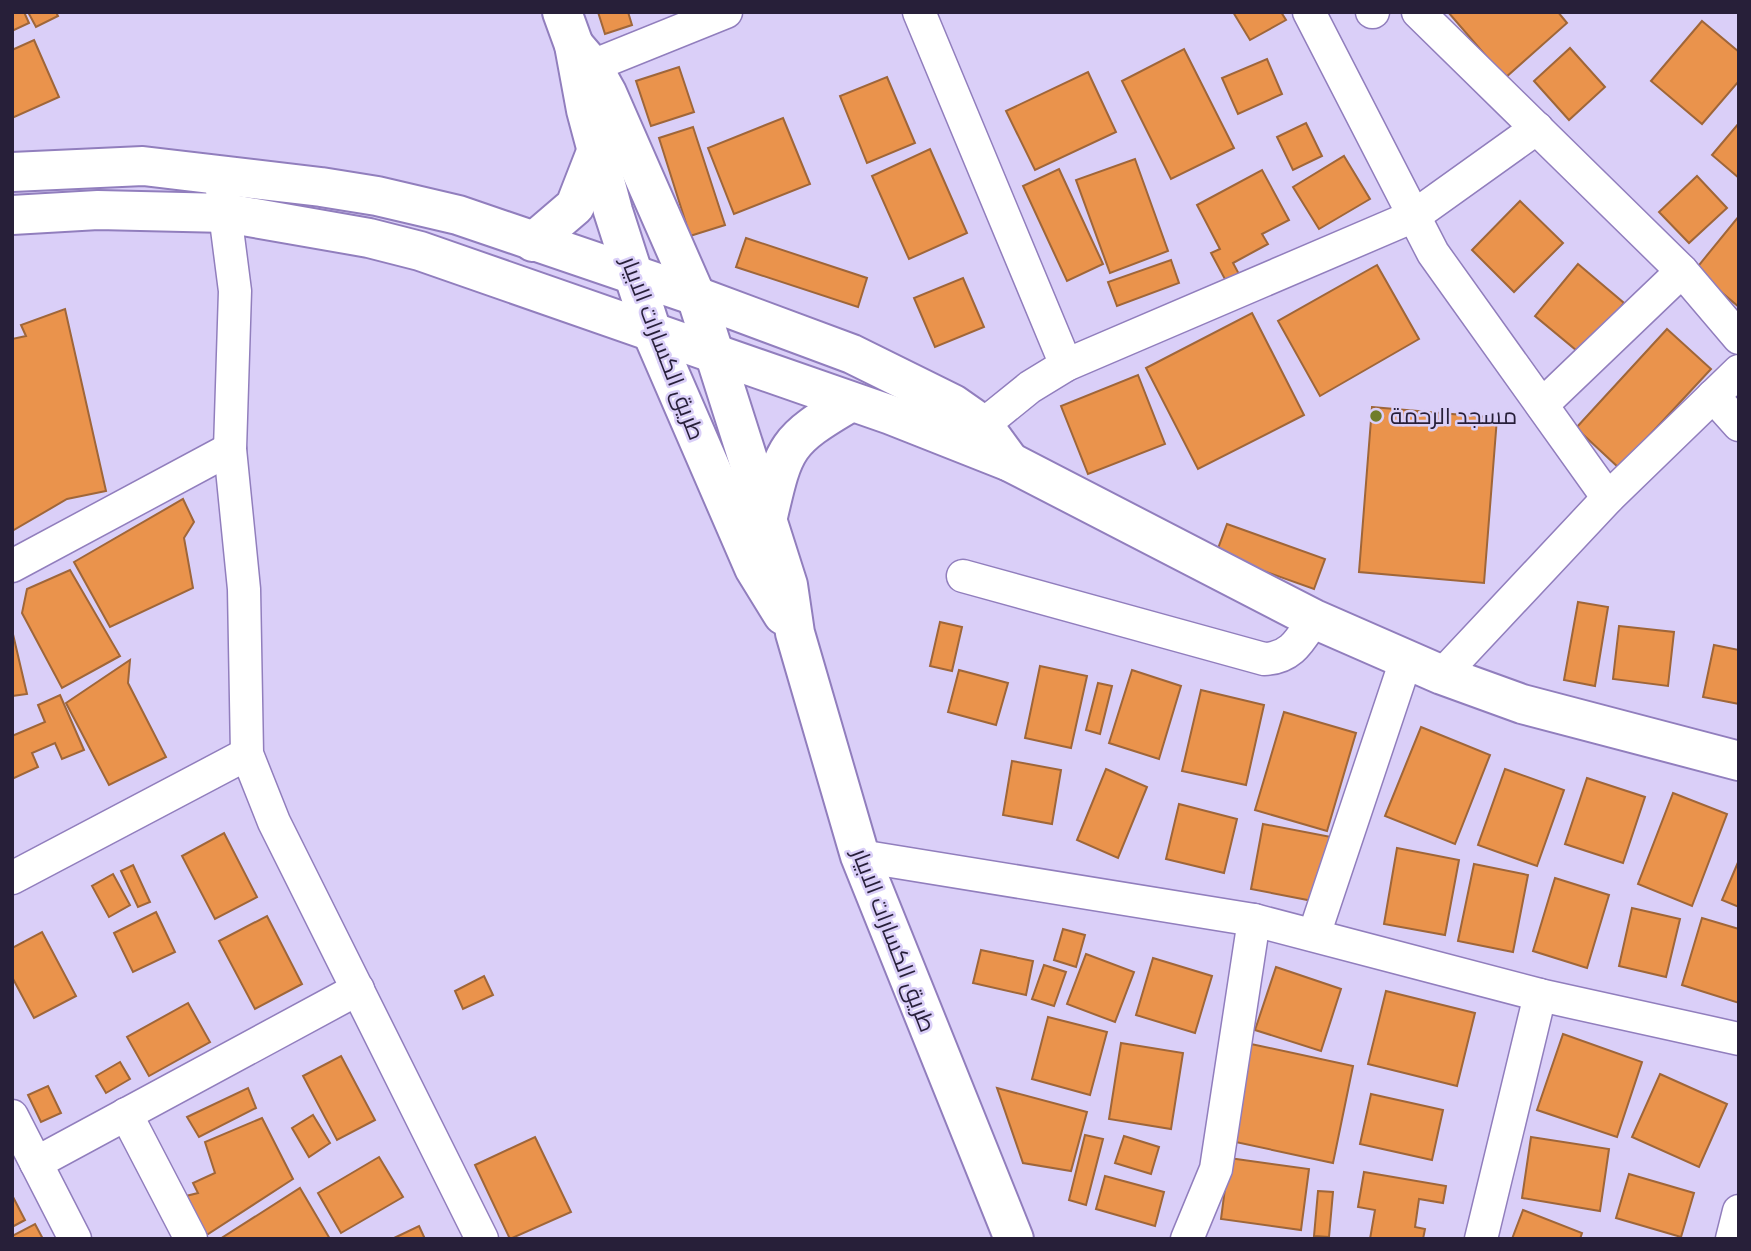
<svg xmlns="http://www.w3.org/2000/svg" width="1751" height="1251" viewBox="0 0 1751 1251" font-family="'IBM Plex Sans',Cairo,sans-serif">
  <style>
    .building { fill: #ea934c; stroke: #9f6639; stroke-width: 2 }
    .lines { fill: none; stroke-linecap: round; stroke-linejoin: round }
    .street-casing { stroke: #917ebd; stroke-width: 35 }
    .secondary-casing { stroke: #917ebd; stroke-width: 42 }
    .street { stroke: #fff; stroke-width: 32 }
    .secondary { stroke: #fff; stroke-width: 38 }
    .poi-dot { fill: #707d2a; stroke: #dacff8; stroke-width: 2.5 }
    .labels { text-anchor: middle; stroke-width: 5; stroke-linejoin: round; paint-order: stroke }
    .street-label { font-size: 23px; fill: #271f39; stroke: #dacff8 }
    .poi-label { font-size: 23px; fill: #271f39; stroke: #dacff8; text-anchor: start }
  </style>
  <rect width="100%" height="100%" fill="#dacff8"/>
  <g class="building">
    <polygon points="12,12 24,12 29,23 12,31"/>
    <polygon points="28,12 56,12 58,16 36,27"/>
    <polygon points="598,12 628,12 632,25 605,34"/>
    <polygon points="1233,12 1281,12 1286,20 1250,40"/>
    <polygon points="1448,12 1558,12 1567,23 1505,78"/>
    <polygon points="1702,21 1739,52 1739,81 1702,124 1651,81"/>
    <polygon points="34,40 59,97 12,118 12,50"/>
    <polygon points="1570,48 1605,87 1569,120 1534,81"/>
    <polygon points="1184,49 1234,148 1171,179 1122,81"/>
    <polygon points="1267,59 1282,94 1238,114 1222,78"/>
    <polygon points="679,67 694,112 651,126 636,81"/>
    <polygon points="1088,72 1116,132 1035,170 1006,111"/>
    <polygon points="887,77 915,143 867,163 840,96"/>
    <polygon points="783,118 810,184 734,214 708,148"/>
    <polygon points="1306,123 1322,156 1293,170 1277,137"/>
    <polygon points="1739,123 1739,178 1712,155"/>
    <polygon points="693,127 725,225 690,236 659,138"/>
    <polygon points="930,149 967,233 909,259 872,176"/>
    <polygon points="1344,156 1370,199 1319,229 1293,187"/>
    <polygon points="1135,159 1168,251 1110,273 1076,180"/>
    <polygon points="1059,169 1103,264 1067,281 1023,186"/>
    <polygon points="1262,170 1289,220 1262,234 1268,244 1233,263 1240,276 1227,283 1211,253 1220,249 1197,205"/>
    <polygon points="1697,176 1727,208 1689,243 1659,212"/>
    <polygon points="1520,201 1563,243 1514,292 1472,250"/>
    <polygon points="1739,216 1739,307 1695,270"/>
    <polygon points="746,238 867,278 858,307 736,267"/>
    <polygon points="1171,260 1179,283 1117,306 1108,282"/>
    <polygon points="1578,264 1624,303 1582,355 1535,316"/>
    <polygon points="1377,265 1419,339 1320,396 1278,321"/>
    <polygon points="963,278 984,327 935,347 914,298"/>
    <polygon points="65,309 106,491 67,499 12,531 12,339 26,336 21,325"/>
    <polygon points="1252,313 1304,415 1198,469 1146,368"/>
    <polygon points="1667,329 1711,369 1619,468 1576,428"/>
    <polygon points="1138,375 1165,444 1088,474 1061,406"/>
    <polygon points="1372,407 1497,418 1484,583 1359,572"/>
    <polygon points="183,499 194,522 184,538 193,588 110,627 74,562"/>
    <polygon points="1227,524 1325,559 1314,589 1216,554"/>
    <polygon points="70,570 120,656 62,688 22,613 27,589"/>
    <polygon points="1578,602 1608,607 1595,686 1564,680"/>
    <polygon points="940,622 962,627 952,671 930,666"/>
    <polygon points="1619,626 1674,632 1668,686 1613,679"/>
    <polygon points="12,630 27,694 12,696"/>
    <polygon points="1714,645 1739,650 1739,704 1703,697"/>
    <polygon points="130,660 128,683 166,757 109,785 66,703"/>
    <polygon points="1040,666 1087,676 1071,748 1025,738"/>
    <polygon points="959,670 1008,683 996,725 948,712"/>
    <polygon points="1132,670 1181,686 1159,759 1109,743"/>
    <polygon points="1098,683 1112,686 1100,734 1086,730"/>
    <polygon points="1201,690 1264,705 1246,785 1182,771"/>
    <polygon points="60,695 84,750 62,759 55,743 32,753 38,767 12,779 12,736 45,722 38,705"/>
    <polygon points="1284,712 1356,733 1327,831 1255,810"/>
    <polygon points="1421,727 1490,755 1455,844 1385,816"/>
    <polygon points="1012,761 1061,770 1052,824 1003,815"/>
    <polygon points="1106,769 1147,787 1118,858 1077,840"/>
    <polygon points="1505,769 1564,790 1537,866 1478,845"/>
    <polygon points="1587,778 1645,797 1623,863 1565,844"/>
    <polygon points="1673,793 1727,814 1692,906 1638,884"/>
    <polygon points="1179,804 1237,819 1224,873 1166,859"/>
    <polygon points="1263,824 1331,837 1318,902 1251,889"/>
    <polygon points="224,833 257,897 215,919 182,856"/>
    <polygon points="1397,848 1459,860 1445,935 1384,924"/>
    <polygon points="1739,860 1739,907 1722,900"/>
    <polygon points="1474,864 1528,875 1513,952 1458,941"/>
    <polygon points="133,865 150,902 138,907 121,871"/>
    <polygon points="113,874 130,905 109,917 92,886"/>
    <polygon points="1555,878 1609,895 1587,968 1533,951"/>
    <polygon points="1632,908 1680,919 1666,977 1619,966"/>
    <polygon points="156,912 175,952 133,972 114,933"/>
    <polygon points="267,916 302,984 255,1009 219,941"/>
    <polygon points="1702,918 1739,929 1739,1003 1682,985"/>
    <polygon points="1063,929 1085,935 1076,967 1054,960"/>
    <polygon points="42,932 76,996 34,1018 12,977 12,948"/>
    <polygon points="981,950 1033,961 1026,995 973,983"/>
    <polygon points="1086,954 1134,972 1115,1022 1067,1004"/>
    <polygon points="1153,958 1212,976 1195,1033 1136,1015"/>
    <polygon points="1044,965 1066,972 1054,1006 1032,999"/>
    <polygon points="1276,967 1341,989 1321,1051 1255,1030"/>
    <polygon points="484,976 493,995 463,1009 455,991"/>
    <polygon points="1386,991 1475,1013 1457,1086 1368,1064"/>
    <polygon points="188,1003 210,1042 149,1076 127,1037"/>
    <polygon points="1048,1017 1107,1032 1090,1095 1032,1079"/>
    <polygon points="1563,1034 1642,1062 1617,1137 1537,1110"/>
    <polygon points="1121,1043 1183,1053 1171,1129 1109,1119"/>
    <polygon points="1251,1044 1353,1066 1333,1163 1231,1141"/>
    <polygon points="341,1056 375,1120 337,1140 303,1076"/>
    <polygon points="120,1062 130,1079 106,1093 96,1076"/>
    <polygon points="1660,1074 1727,1104 1699,1167 1632,1137"/>
    <polygon points="48,1086 61,1113 41,1122 28,1095"/>
    <polygon points="248,1088 256,1108 199,1137 187,1117"/>
    <polygon points="997,1088 1087,1112 1071,1171 1023,1163"/>
    <polygon points="1371,1094 1443,1110 1432,1160 1360,1144"/>
    <polygon points="313,1115 330,1143 309,1157 292,1128"/>
    <polygon points="262,1118 293,1179 205,1236 186,1196 198,1193 193,1183 215,1173 205,1142"/>
    <polygon points="1085,1135 1103,1139 1086,1205 1069,1200"/>
    <polygon points="1124,1136 1159,1147 1151,1174 1115,1163"/>
    <polygon points="535,1137 571,1212 510,1239 475,1165"/>
    <polygon points="1531,1137 1609,1149 1600,1211 1522,1198"/>
    <polygon points="379,1157 403,1197 341,1233 318,1193"/>
    <polygon points="1229,1158 1309,1169 1301,1230 1221,1219"/>
    <polygon points="1364,1172 1446,1186 1443,1203 1419,1199 1415,1227 1425,1229 1423,1239 1370,1239 1375,1210 1358,1207"/>
    <polygon points="1629,1174 1694,1193 1681,1237 1616,1218"/>
    <polygon points="1105,1176 1164,1192 1155,1226 1096,1209"/>
    <polygon points="300,1188 330,1239 220,1239"/>
    <polygon points="1318,1191 1333,1192 1329,1237 1314,1236"/>
    <polygon points="12,1195 25,1220 12,1227"/>
    <polygon points="1523,1210 1582,1233 1580,1239 1512,1239"/>
    <polygon points="35,1224 43,1239 12,1239 12,1236"/>
    <polygon points="419,1226 425,1239 392,1239"/>
  </g>
  <g class="lines">
    <defs>
      <g id="street">
        <polyline points="919,12 1066,365"/>
        <polyline points="1309,12 1433,253 1608,498"/>
        <polyline points="1372,12 1373,12"/>
        <polyline points="1418,12 1682,271 1739,338"/>
        <polyline points="592,66 726,12"/>
        <polyline points="222,190 235,291 230,449 244,589 247,754 274,822 482,1239"/>
        <polyline points="1713,396 1739,425"/>
        <polyline points="1542,405 1682,271"/>
        <polyline points="983,425 1030,387 1066,365 1414,216 1537,128"/>
        <polyline points="12,566 230,449"/>
        <path d="M963 576 1264 659C1292 658 1300 640 1314 619"/>
        <polyline points="1442,675 1608,498 1739,371"/>
        <polyline points="860,856 1254,920 1540,995 1739,1039"/>
        <polyline points="12,878 247,754"/>
        <polyline points="1314,935 1406,660"/>
        <polyline points="126,1114 191,1239"/>
        <polyline points="12,1116 75,1239"/>
        <polyline points="36,1163 358,989"/>
        <polyline points="1187,1239 1216,1169 1254,920"/>
        <polyline points="1481,1239 1540,995"/>
        <polyline points="1732,1239 1739,1211"/>
      </g>
      <g id="secondary">
        <polyline points="562,12 574,45 586,110 613,211 653,335 754,568 783,615"/>
        <polyline points="574,45 592,66 607,93 696,296 788,585 795,633 860,856 1014,1239"/>
        <polyline points="12,172 143,166 321,187 377,196 458,215 696,296 852,354 953,404 983,425 1010,462"/>
        <polyline points="12,215 98,210 226,213 369,238 420,251 891,415 1010,462 1314,619 1442,675 1522,704 1739,761"/>
        <polyline points="533,242 575,206 596,152"/>
        <path d="M767 521C784 447 784 441 851 402"/>
      </g>
    </defs>
    <use href="#street" class="street-casing"/>
    <use href="#secondary" class="secondary-casing"/>
    <use href="#street" class="street"/>
    <use href="#secondary" class="secondary"/>
  </g>
  <circle class="poi-dot" cx="1376" cy="416" r="7"/>
  <g class="labels">
    <g class="street-label">
      <text transform="translate(663 348) rotate(69)" y="8">طريق الكسارات الابيار</text>
      <text transform="translate(894 940) rotate(69)" y="8">طريق الكسارات الابيار</text>
    </g>
    <g class="poi-label">
      <text x="1390" y="424">مسجد الرحمة</text>
    </g>
  </g>
  <rect width="1751" height="1251" fill="none" stroke="#271f39" stroke-width="28"/>
</svg>
